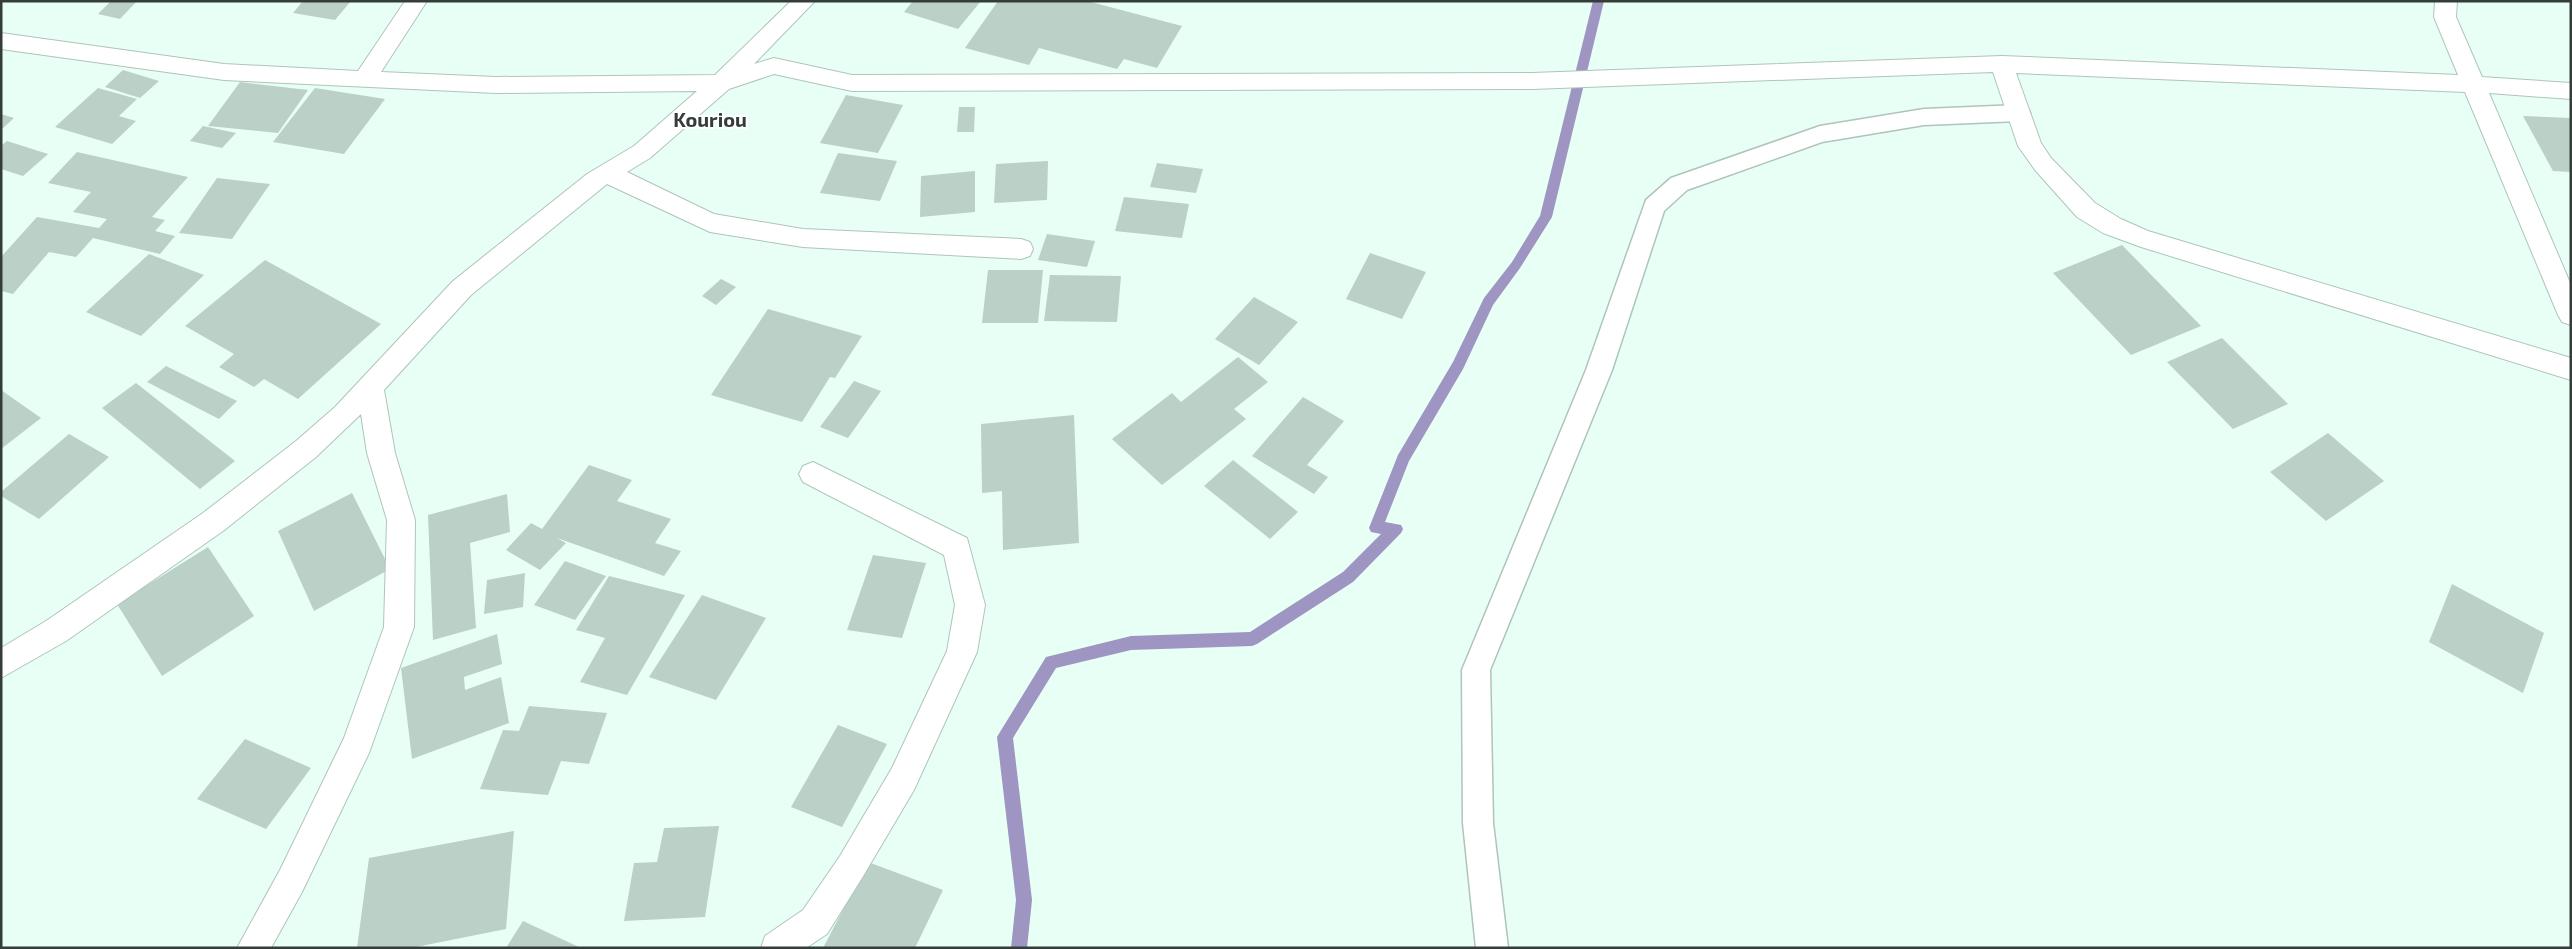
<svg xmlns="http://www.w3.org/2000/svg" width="2572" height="949" viewBox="0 0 2572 949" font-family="'Exo 2',sans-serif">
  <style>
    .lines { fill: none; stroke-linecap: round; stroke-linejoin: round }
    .stream { fill: #9e95c2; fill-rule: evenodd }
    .building { fill: #bbd0c7 }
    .service-casing { stroke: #afc4bb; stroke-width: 3 }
    .minor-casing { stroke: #afc4bb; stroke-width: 2 }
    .service { fill: #fff; fill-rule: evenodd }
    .minor { fill: #fff; fill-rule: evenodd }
    .labels { text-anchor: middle; stroke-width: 4; stroke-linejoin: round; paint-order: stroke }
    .district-label { font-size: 20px; font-weight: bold; fill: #343d39; stroke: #fff }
  </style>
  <rect width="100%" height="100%" fill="#e8fff5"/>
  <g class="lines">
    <polygon class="stream" points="1593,1 1604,1 1552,217 1520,268 1493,305 1463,369 1409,461 1385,522 1401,525 1403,529 1401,533 1353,582 1257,644 1252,646 1131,650 1056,668 1013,738 1032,900 1027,948 1011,948 1016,900 997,737 1000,732 1046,657 1131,636 1250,632 1343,572 1381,534 1371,532 1369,528 1398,455 1453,362 1484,298 1512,262 1540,216"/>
  </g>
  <g class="building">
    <polygon points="111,1 137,1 120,19 98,14"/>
    <polygon points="303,1 351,1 335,20 293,13"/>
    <polygon points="913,1 981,1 958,29 904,12"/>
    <polygon points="998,1 1087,1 1182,26 1157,68 1124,59 1117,69 1039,48 1029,65 965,48"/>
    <polygon points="123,70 159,81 140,98 105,87"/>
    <polygon points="240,82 308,90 278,133 208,126"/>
    <polygon points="98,88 137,99 119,116 136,121 112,144 55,127"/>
    <polygon points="315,88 385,99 344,154 273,142"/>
    <polygon points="846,95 903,105 878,153 820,143"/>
    <polygon points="959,107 975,107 974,132 957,132"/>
    <polygon points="1,114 14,118 1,130"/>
    <polygon points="2523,116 2571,118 2571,172 2553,171"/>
    <polygon points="203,126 236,133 222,148 190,141"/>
    <polygon points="7,141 48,154 23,176 1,169 1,146"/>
    <polygon points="77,152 188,177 152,217 165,220 155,231 175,236 160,254 93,238 76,257 49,252 13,294 1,291 1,257 37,217 99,228 107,219 73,212 91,192 48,183"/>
    <polygon points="838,153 897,161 880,201 820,193"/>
    <polygon points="1048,161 1047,200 994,203 996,164"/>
    <polygon points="1157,163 1203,169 1196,193 1150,187"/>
    <polygon points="975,171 975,212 920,217 921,176"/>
    <polygon points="217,178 270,184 232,239 179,233"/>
    <polygon points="1124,197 1189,204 1182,238 1115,231"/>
    <polygon points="1047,234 1095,241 1087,267 1038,260"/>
    <polygon points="2122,245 2201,326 2131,355 2053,273"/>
    <polygon points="1370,253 1426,272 1402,319 1346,299"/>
    <polygon points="149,254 204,275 141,336 86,312"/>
    <polygon points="265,260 381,324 298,399 264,379 254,387 219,367 234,354 185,326"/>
    <polygon points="988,270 1043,270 1038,323 982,323"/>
    <polygon points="1050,275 1121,276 1117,322 1044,321"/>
    <polygon points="721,279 736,287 716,305 702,296"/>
    <polygon points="1254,297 1298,322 1259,365 1215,339"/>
    <polygon points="768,309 862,336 835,378 830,377 802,422 711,395"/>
    <polygon points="2222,338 2288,404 2233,429 2167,362"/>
    <polygon points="1238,357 1268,382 1234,409 1246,419 1162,485 1112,439 1172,393 1181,402"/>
    <polygon points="166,366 237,401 219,419 147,382"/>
    <polygon points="854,381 881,391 848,438 820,427"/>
    <polygon points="136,383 235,461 200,489 102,408"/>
    <polygon points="1,390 41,418 1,449"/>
    <polygon points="1303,397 1344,421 1307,465 1328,477 1314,494 1252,456"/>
    <polygon points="1074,415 1079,543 1003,550 1002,491 982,493 981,424"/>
    <polygon points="2328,433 2384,481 2326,521 2270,472"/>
    <polygon points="69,434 109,457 39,519 1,496 1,492"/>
    <polygon points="1233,460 1298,512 1270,539 1204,486"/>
    <polygon points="589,465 632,480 617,501 671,519 655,543 681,551 664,576 557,538 566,543 540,570 506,550 531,523 542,529"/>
    <polygon points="352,493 390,569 314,611 278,531"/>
    <polygon points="507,494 510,532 470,543 476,628 433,640 428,515"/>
    <polygon points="208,547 254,616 162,676 117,604"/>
    <polygon points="873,555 926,563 902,638 847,630"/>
    <polygon points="565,561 606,576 575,620 534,605"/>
    <polygon points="525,573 523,607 484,614 487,580"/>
    <polygon points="609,576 685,595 627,695 580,682 605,638 576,630"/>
    <polygon points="2452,584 2544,633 2523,693 2429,642"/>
    <polygon points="702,595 766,618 716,700 649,677"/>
    <polygon points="497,634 502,664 464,677 465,690 501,677 509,723 412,759 401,668"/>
    <polygon points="529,706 607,713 589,764 561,761 548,795 480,789 503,730 519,731"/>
    <polygon points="838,725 887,744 842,827 791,807"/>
    <polygon points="245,739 311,768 266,829 197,799"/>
    <polygon points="719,826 705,917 624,921 634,863 657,862 664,828"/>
    <polygon points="514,831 506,929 411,948 357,948 369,858"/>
    <polygon points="868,862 943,890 915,948 823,948"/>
    <polygon points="523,921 581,948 506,948"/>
  </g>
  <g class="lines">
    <defs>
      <polygon id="service" points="2019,105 2027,107 2030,113 2027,119 2019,121 1924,125 1822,142 1687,190 1664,211 1612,370 1490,670 1493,823 1508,948 1476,948 1463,823 1462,670 1586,370 1646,200 1671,178 1820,126 1924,109"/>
      <g id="minor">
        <polygon points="405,1 427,1 381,72 496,77 715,75 791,1 815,1 754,64 774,58 852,75 1532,73 2002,56 2458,75 2434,17 2435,1 2457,1 2456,17 2482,77 2571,83 2571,99 2489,93 2571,285 2571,325 2562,322 2558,315 2465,92 2016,73 2041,143 2051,158 2095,203 2121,219 2148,231 2571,358 2571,380 2141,247 2103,233 2077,217 2035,170 2018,146 1993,72 1532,89 852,91 774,74 729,89 650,158 627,172 714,214 803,229 1021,239 1030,242 1033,249 1030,256 1021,259 803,247 710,232 607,184 471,295 384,390 395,453 415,520 414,627 369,753 302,892 271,948 237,948 280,870 344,738 384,627 387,520 367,453 361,414 316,457 223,531 66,641 1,678 1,648 46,621 203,513 296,441 335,407 453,281 587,174 634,146 697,91 496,93 224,80 1,49 1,33 224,64 358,71"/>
        <polygon points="813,462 967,538 985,605 977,652 914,790 862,878 827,934 806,948 761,948 765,936 803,910 840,856 892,768 947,651 955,605 944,555 803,482 799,474 803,466"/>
      </g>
    </defs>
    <use href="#service" class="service-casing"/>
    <use href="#minor" class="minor-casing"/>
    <use href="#service" class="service"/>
    <use href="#minor" class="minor"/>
  </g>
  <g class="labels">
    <g class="district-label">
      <text x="710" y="127">Kouriou</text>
    </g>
  </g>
  <rect width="2572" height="949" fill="none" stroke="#343d39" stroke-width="5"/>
</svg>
